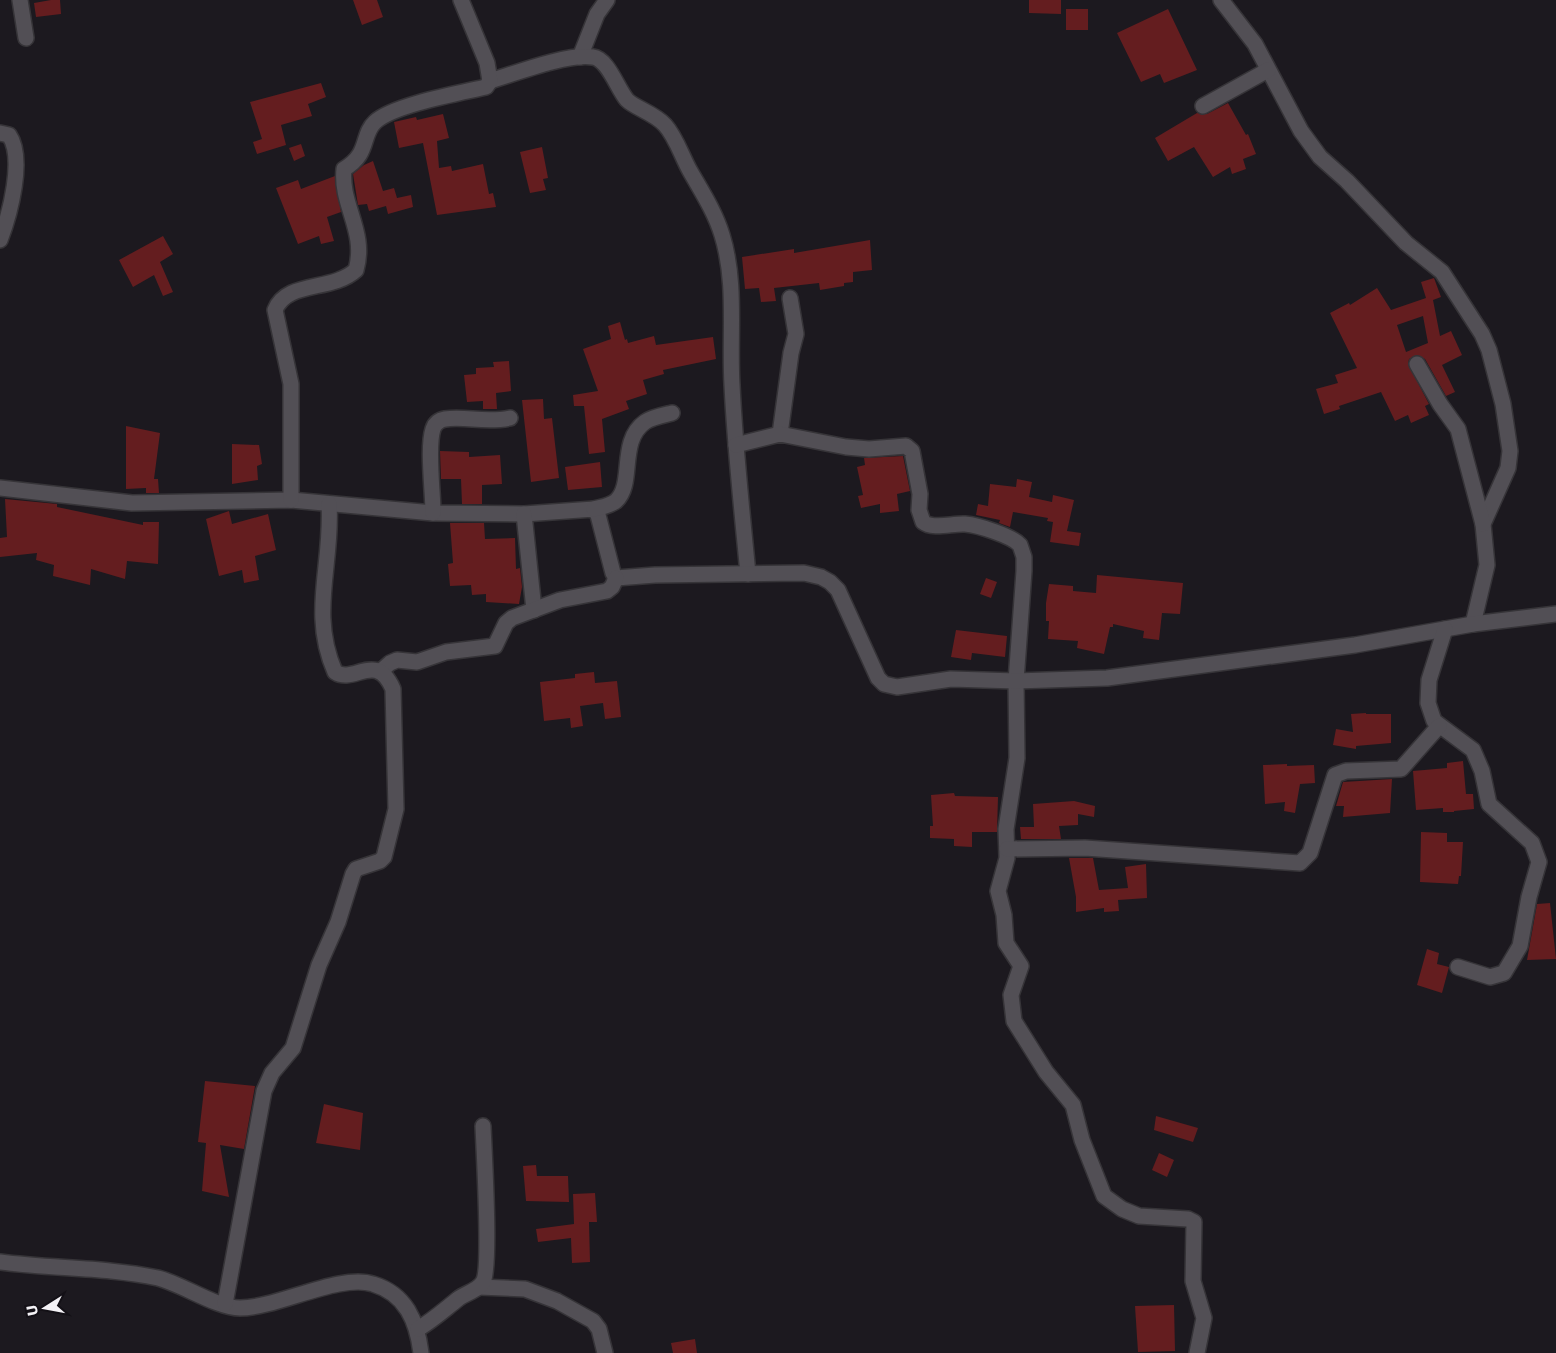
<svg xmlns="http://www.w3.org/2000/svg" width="1556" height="1353" viewBox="0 0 1556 1353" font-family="'DejaVu Sans',sans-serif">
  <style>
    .building { fill: #641d1f; fill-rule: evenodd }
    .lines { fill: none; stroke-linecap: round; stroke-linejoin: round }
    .minor-casing { stroke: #363438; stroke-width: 18 }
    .minor { stroke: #524f55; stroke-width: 15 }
  </style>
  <rect width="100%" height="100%" fill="#1c191f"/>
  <g class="building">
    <polygon points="51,0 60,0 61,14 36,17 34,3"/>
    <polygon points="353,0 377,0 383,17 362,25"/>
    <polygon points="1029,0 1061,0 1061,14 1029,13"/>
    <rect x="1066" y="9" width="22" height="21"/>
    <polygon points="1168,9 1197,70 1164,83 1160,74 1141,82 1117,33"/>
    <polygon points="321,83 326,97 308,104 312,116 281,125 286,145 257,154 253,142 262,139 250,102"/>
    <polygon points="1228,103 1246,135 1248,134 1256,154 1243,159 1246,169 1232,174 1230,167 1213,177 1194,147 1168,161 1155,138 1197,113 1207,114"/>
    <polygon points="443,114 449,138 437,141 439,168 451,166 452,171 483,164 489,194 493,193 496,207 437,215 423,143 399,148 394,122 416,117 417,120"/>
    <polygon points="301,144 305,156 294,161 289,148"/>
    <polygon points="542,147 548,178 543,179 546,190 530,193 520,152"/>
    <polygon points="373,161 383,191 394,188 397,198 411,195 413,207 388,214 386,206 369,211 367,204 358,205 353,174 364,165"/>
    <polygon points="335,176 341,212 327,217 334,241 321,244 319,236 298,244 276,188 298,180 301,189"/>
    <polygon points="163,236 173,254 160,262 173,292 163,296 154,275 133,287 119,260"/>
    <polygon points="870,240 872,270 853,272 853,282 844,283 844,286 820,290 819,283 774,288 776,301 761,302 759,288 745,289 742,257 794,249 794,253"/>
    <path d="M1434 278 1441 297 1433 300 1440 336 1451 331 1462 355 1442 365 1455 392 1446 396 1425 359 1417 355 1409 359 1408 364 1429 404 1425 406 1429 415 1411 423 1408 415 1395 421 1381 392 1339 406 1340 409 1324 414 1316 389 1338 383 1335 375 1357 368 1330 313 1349 303 1350 305 1377 288 1391 310 1426 298 1421 282ZM1423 316 1428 343 1406 352 1397 325Z"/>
    <polygon points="620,322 625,340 627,339 628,343 654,336 656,345 713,337 716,359 663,370 664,374 643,380 647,394 626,401 629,409 602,419 605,452 589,454 584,406 574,406 573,395 598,391 583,349 611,339 608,326"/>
    <polygon points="509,361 511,391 496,393 497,409 483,409 483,401 467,402 464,375 476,374 476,368 494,367 493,362"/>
    <polygon points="543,399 544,419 552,418 559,478 531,482 522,400"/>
    <polygon points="126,426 160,433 154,479 158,479 159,493 146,493 146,488 126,489"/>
    <polygon points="232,444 259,445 262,464 257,466 258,480 232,484"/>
    <polygon points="440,451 469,452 469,457 500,455 502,484 482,485 482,504 462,504 461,479 441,479"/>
    <polygon points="903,456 910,491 897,494 899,511 880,513 880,504 861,508 858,496 863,495 857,467 865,465 864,458"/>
    <polygon points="600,462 602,487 568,490 565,467"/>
    <polygon points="1017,479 1032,482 1029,497 1052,502 1053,495 1074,500 1067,531 1081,533 1079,546 1050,542 1053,522 1047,521 1048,518 1013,512 1010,527 999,523 1000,520 976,515 978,504 988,506 990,484 1016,487"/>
    <polygon points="5,499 57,504 57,507 143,525 143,522 159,522 158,564 127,561 125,579 91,569 90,585 53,576 54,565 36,560 37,553 0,557 0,538 7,537"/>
    <polygon points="229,511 232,524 268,514 276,550 255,556 259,580 244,583 242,570 219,576 206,519"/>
    <polygon points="450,523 484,523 485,539 515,538 516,569 520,568 522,587 519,604 486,602 486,594 472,595 471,585 450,586 448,564 453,563"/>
    <polygon points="1097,575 1183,583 1180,614 1162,613 1159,640 1143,638 1144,631 1113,624 1113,627 1110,627 1104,654 1077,648 1078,641 1048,639 1049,621 1046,621 1046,603 1049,584 1073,586 1073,591 1096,593"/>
    <polygon points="986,578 997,582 991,598 980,594"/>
    <polygon points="956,630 1007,636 1005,657 972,653 971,660 951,657"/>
    <polygon points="594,672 595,683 617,681 621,717 605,719 603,703 580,706 583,726 571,728 570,718 544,721 540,682 575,678 575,674"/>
    <polygon points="1366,713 1366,714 1391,714 1391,743 1356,746 1356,749 1333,745 1336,729 1353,732 1351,714"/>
    <polygon points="1463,761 1466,794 1473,794 1474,809 1454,811 1454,812 1443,812 1443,808 1416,810 1413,771 1447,768 1447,763"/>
    <polygon points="1287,764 1287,766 1314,765 1315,783 1300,784 1295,813 1284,811 1285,802 1265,804 1263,765"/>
    <polygon points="1392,779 1390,813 1343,817 1344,806 1336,806 1343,782"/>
    <polygon points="954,793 955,796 998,797 997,832 972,832 972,847 954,846 954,839 930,838 930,826 933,826 931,795"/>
    <polygon points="1074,801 1095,806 1094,817 1078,814 1078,825 1059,826 1061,839 1021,839 1020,827 1034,827 1033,804"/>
    <polygon points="1421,832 1447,833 1447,842 1463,842 1461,876 1459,876 1458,884 1420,882"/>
    <polygon points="1069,858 1093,858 1099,890 1128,888 1125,867 1146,864 1147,898 1118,900 1119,911 1104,912 1104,908 1076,912 1076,897"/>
    <polygon points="1550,903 1556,959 1527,960 1537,904"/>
    <polygon points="1427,949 1439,953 1437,964 1449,967 1442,993 1417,985"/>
    <polygon points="205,1081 255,1086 244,1149 220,1145 229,1197 202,1191 206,1143 198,1142"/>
    <polygon points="324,1104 363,1113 360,1150 316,1143"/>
    <polygon points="1156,1116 1198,1128 1193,1142 1154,1130"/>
    <polygon points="1159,1153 1174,1160 1167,1177 1152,1170"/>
    <polygon points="536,1165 537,1176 568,1176 569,1202 526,1201 523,1166"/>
    <polygon points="595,1193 597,1222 589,1222 590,1262 572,1263 571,1238 538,1242 536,1229 574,1224 573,1194"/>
    <polygon points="1174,1305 1175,1351 1138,1352 1135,1306"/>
    <polygon points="695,1339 697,1353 673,1353 671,1343"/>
  </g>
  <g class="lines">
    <defs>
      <g id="minor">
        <polyline points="20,0 26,38"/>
        <polyline points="1221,0 1255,44 1301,131 1320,157 1347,181 1406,243 1442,272 1482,334 1489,350 1503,404 1510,451 1508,468 1483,524 1487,565 1473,624"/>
        <polyline points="580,57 597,14 607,0"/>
        <path d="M490 81C516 73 568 53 593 57 608 59 617 88 627 100 635 108 654 113 665 125 676 137 682 157 690 171 702 192 715 212 722 235 737 283 729 336 732 385 735 448 742 511 748 574"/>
        <polyline points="1203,106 1268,70"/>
        <path d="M0 133 9 135C25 158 10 214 0 240"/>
        <polyline points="1417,364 1440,404 1458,429 1483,524"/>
        <polyline points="780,434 791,353 796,334 790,298"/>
        <path d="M736 445 780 434 846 447 869 449 906 446 912 451 920 494 919 510 923 522C933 530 953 523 965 524 978 525 1012 536 1020 545L1024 557V571L1016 681 1017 758 1006 829 1007 858 998 891 1004 915 1006 943 1021 966 1011 995 1014 1021 1046 1072 1073 1105 1082 1140 1104 1196 1122 1209 1139 1216 1188 1219 1194 1222 1193 1281 1204 1318 1197 1353"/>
        <polyline points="0,488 132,503 291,500 433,513 524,514 594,509 598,515 613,573 616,578 655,575 804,573 821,577 830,582 838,590 878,678 884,684 897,687 951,679 1016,681 1107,678 1355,645 1473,624 1556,614"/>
        <path d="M291 500V384L275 310C287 280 332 292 356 270 367 231 340 205 344 169 370 154 361 135 375 122 393 105 460 93 486 87L490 81 487 63 461 0"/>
        <path d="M594 509C601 507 610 506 616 501 635 484 618 441 645 422 652 417 664 415 672 413"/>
        <path d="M433 513C433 492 427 447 433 429 435 423 439 420 445 419 465 416 486 423 510 418"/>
        <polyline points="524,514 534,610"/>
        <polyline points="1445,629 1429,680 1428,703 1434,721 1473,750 1482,771 1489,804 1532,843 1539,862 1529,897 1520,946 1504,973 1490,977 1458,967"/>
        <polyline points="381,671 390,663 397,660 417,662 446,652 495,646 506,623 512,618 560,600 607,591 612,587 616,578"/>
        <polyline points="1007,849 1085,848 1300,863 1310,853 1335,775 1346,771 1401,769 1439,726"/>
        <path d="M0 1262C52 1269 106 1267 158 1278 182 1284 217 1308 240 1308 277 1308 340 1273 373 1284 406 1294 417 1321 421 1353"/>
        <polyline points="479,1287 525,1289 557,1301 593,1321 599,1329 605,1353"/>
        <path d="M225 1304 264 1091 272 1073 293 1048 319 965 338 922 353 874 356 869 380 861 384 857 396 809 393 689C376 650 354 685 335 672 309 613 333 564 329 504"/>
        <path d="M418 1329C433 1320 444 1310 458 1299 465 1293 478 1291 483 1282 491 1269 484 1150 483 1126"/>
      </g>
    </defs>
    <use href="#minor" class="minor-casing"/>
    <use href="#minor" class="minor"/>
  </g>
  <g transform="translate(45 1308) rotate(259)" stroke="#131016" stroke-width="4" paint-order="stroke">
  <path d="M0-4L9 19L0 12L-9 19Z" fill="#f3f1f5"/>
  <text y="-8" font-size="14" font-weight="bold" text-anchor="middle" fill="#f3f1f5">U</text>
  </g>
</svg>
